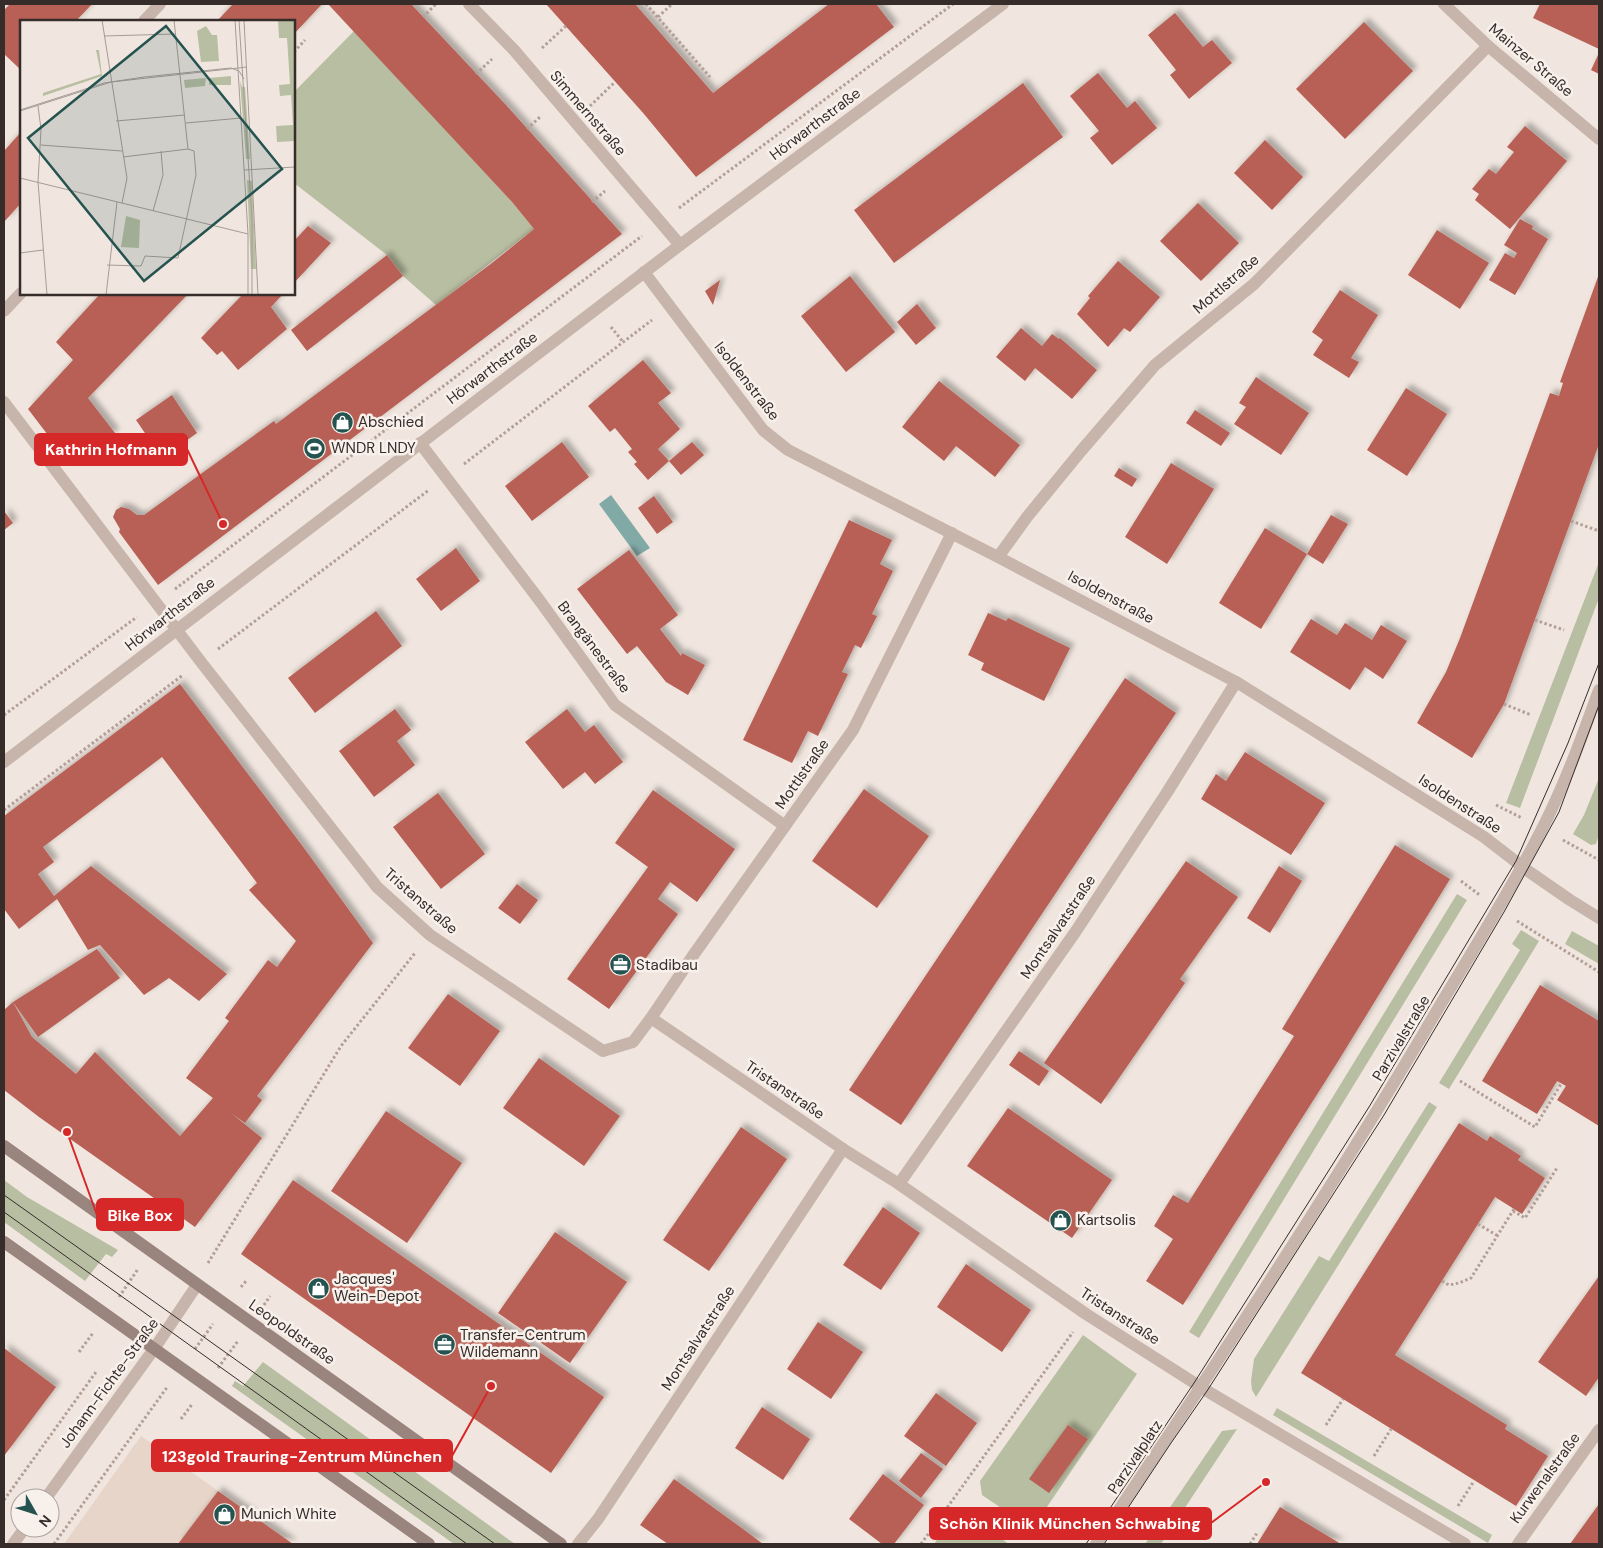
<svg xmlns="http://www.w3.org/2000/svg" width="1603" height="1548" viewBox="0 0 1603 1548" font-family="'DM Sans',sans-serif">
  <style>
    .green { fill: #b8bea1 }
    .plaza { fill: #e6d5c8 }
    .water { fill: #81aaa7 }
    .building { fill: #b86055; filter: url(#shadow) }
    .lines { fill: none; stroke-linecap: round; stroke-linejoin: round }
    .path { stroke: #b39f97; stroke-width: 3; stroke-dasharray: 2.5 2.5; stroke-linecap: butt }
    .minor { stroke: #c7b5ac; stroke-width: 12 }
    .secondary { stroke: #9a857e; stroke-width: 12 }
    .tram { stroke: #362c2a; stroke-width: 1 }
    .labels { text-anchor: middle; stroke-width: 5; stroke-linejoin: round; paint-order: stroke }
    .street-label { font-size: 15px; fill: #362c2a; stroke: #f8f0eb }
    .poi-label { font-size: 15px; fill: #362c2a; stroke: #f8f0eb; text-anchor: start }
    .inset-road { fill: none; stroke: #a69c97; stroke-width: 1 }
    .view { fill: #245350; fill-opacity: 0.15; stroke: #245350; stroke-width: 2.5 }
    .inset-edge { fill: none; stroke: #362c2a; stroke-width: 2.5 }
    .leader { fill: none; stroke: #d62828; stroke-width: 2 }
    .callout-dot { fill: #d62828; stroke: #f8f0eb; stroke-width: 2 }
    .callout { fill: #d62828; stroke: #d62828; stroke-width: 2 }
    .callout-label { font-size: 16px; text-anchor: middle; font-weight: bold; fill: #fff }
  </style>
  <defs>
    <filter id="shadow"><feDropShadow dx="4.5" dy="-4.5" stdDeviation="2.5" flood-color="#0004"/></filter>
  </defs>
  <rect width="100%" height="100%" fill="#f0e6df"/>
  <g class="green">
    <polygon points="354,31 512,202 534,229 436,305 403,276 387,255 294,183 294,92"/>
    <polygon points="1599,562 1599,598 1520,808 1506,803"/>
    <polygon points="1599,778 1599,834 1596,844 1591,845 1573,834 1584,815"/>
    <polygon points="1457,894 1467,900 1199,1338 1189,1332"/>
    <polygon points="1521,930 1539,941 1449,1089 1439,1083 1520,950 1512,944"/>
    <polygon points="1572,931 1599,946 1599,964 1565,944"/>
    <polygon points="1429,1102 1437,1107 1256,1397 1252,1390 1251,1381 1254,1359 1319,1256 1329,1261"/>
    <polygon points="4,1180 27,1197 118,1250 112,1257 106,1254 85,1281 4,1222"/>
    <polygon points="1083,1335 1137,1374 1032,1529 982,1495 980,1481"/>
    <polygon points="263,1362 515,1544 454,1544 232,1386 235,1381 243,1386"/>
    <polygon points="1277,1408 1492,1535 1488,1543 1273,1415"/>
    <polygon points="1237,1429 1161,1544 1145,1544 1222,1431"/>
    <polygon points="965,1514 1009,1544 934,1544 954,1516"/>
  </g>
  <polygon class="plaza" points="141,1436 218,1491 178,1544 64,1544"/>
  <polygon class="water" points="611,495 650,548 637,556 599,504"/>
  <g class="building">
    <polygon points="10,4 92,4 76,21 21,21 21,70 4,54 4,10"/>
    <polygon points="233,4 322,4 294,34 294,21 217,21"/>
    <polygon points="328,4 411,4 506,105 622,234 158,585 119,532 120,529 113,517 116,510 121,507 129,509 137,515 144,515 274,421 276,424 492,263 534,229 512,202"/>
    <polygon points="546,4 635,4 713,93 829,4 876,4 894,27 696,177 644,114"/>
    <polygon points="1540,4 1599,4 1599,49 1533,18"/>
    <polygon points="1175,13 1203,47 1212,40 1232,63 1189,99 1170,75 1176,70 1148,35"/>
    <polygon points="1364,22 1413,71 1345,139 1296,89"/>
    <polygon points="1599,53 1599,74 1591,70"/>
    <polygon points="1098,73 1127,108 1135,101 1157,128 1112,165 1090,138 1099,131 1070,96"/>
    <polygon points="1023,83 1063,137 894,263 854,210"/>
    <polygon points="1525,126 1567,161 1510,229 1475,200 1479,194 1472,189 1489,169 1496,174 1514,152 1507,147"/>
    <polygon points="21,132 21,203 4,222 4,151"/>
    <polygon points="1265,140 1303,177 1272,210 1234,173"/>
    <polygon points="1198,203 1239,243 1201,281 1160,241"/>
    <polygon points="1520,219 1533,226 1532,229 1548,239 1515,295 1489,280 1505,253 1514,258 1517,253 1504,245"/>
    <polygon points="308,226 331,243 294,283 294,241"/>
    <polygon points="1437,230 1489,263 1460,309 1408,275"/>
    <polygon points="387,255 403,276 307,351 291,330"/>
    <polygon points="1118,261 1160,297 1130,332 1124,328 1108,347 1077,314 1090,298 1088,296"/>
    <polygon points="1599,274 1599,444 1504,704 1472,758 1417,723 1446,672 1460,638 1550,393 1559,396 1563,383 1560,382"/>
    <polygon points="850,276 895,332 846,372 801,316"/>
    <polygon points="720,280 713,305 705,291"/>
    <polygon points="1340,290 1378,315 1351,358 1359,362 1349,378 1313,355 1323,340 1312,332"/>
    <polygon points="100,294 188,294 88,398 115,433 70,464 28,409 73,360 56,342"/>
    <polygon points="243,294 283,294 271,307 287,329 238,370 222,351 217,355 201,338"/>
    <polygon points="917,304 936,328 916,345 897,322"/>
    <polygon points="1021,328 1042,346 1052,334 1059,339 1060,338 1097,370 1072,399 1035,368 1025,381 996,357"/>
    <polygon points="643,360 671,393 658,403 680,429 658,449 669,461 648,480 634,464 637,462 628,452 632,449 615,428 610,432 588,406"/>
    <polygon points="1256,377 1309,413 1281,455 1234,424 1246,407 1239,403"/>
    <polygon points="939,381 1020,445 995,477 956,446 944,461 902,427"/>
    <polygon points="1406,388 1447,414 1407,476 1367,450"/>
    <polygon points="172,395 197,433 162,458 136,420"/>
    <polygon points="1195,410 1230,433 1221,446 1186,423"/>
    <polygon points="562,442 589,477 532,521 505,486"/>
    <polygon points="692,442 704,455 681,475 669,461"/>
    <polygon points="1171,463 1214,489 1167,564 1125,537"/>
    <polygon points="1119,468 1137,479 1132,487 1114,476"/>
    <polygon points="654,496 673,522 657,534 638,508"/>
    <polygon points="4,511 13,523 4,530"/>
    <polygon points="1331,515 1348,524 1323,564 1307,554"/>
    <polygon points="849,520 892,540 880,564 893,571 872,614 877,616 861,648 855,645 842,672 848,674 818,736 808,731 792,763 743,740"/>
    <polygon points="1265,528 1307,554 1261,629 1219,603"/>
    <polygon points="456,548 480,581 441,611 416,579"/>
    <polygon points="629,550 678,615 660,629 681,656 682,653 705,665 688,695 666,682 637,646 627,654 577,589"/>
    <polygon points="376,611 402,646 315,713 288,678"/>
    <polygon points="988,613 1006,621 1008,618 1070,648 1044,701 981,670 984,663 968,655"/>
    <polygon points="1311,619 1337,635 1345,623 1372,640 1381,625 1407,641 1383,679 1365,667 1350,690 1290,652"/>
    <polygon points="1125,678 1176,713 901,1125 849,1090"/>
    <polygon points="180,684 304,848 373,943 257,1096 262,1100 245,1123 231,1113 262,1138 195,1227 39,1117 4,1090 4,1010 13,1002 97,949 120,978 38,1037 13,1002 32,1037 76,1074 95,1052 180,1136 213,1098 186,1078 229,1021 225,1018 268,960 277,967 296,941 249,890 257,883 162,757 43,847 54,862 38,874 54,896 91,866 227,974 199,1001 169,978 144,995 100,945 88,950 57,899 19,929 4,909 4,816"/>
    <polygon points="395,709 411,730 397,741 415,765 374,797 339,751"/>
    <polygon points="567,709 585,732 594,725 623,762 595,784 585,772 563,789 525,742"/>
    <polygon points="1245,752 1325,803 1291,855 1201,799 1216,774 1226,781"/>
    <polygon points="864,789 929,836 877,908 812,861"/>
    <polygon points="653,790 735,849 697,902 670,882 658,899 678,914 609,1009 567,979 648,867 615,843"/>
    <polygon points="438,793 485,854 441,889 393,827"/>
    <polygon points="1395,845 1450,879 1337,1063 1183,1305 1146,1281 1173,1239 1154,1226 1173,1195 1188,1203 1277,1063 1294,1036 1282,1029"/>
    <polygon points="1186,861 1238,897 1180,979 1185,983 1101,1104 1044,1063"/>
    <polygon points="1279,866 1302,881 1270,933 1247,918"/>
    <polygon points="517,884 538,900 520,924 498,908"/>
    <polygon points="1540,985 1599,1021 1599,1126 1557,1100 1566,1086 1557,1081 1537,1114 1482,1081"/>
    <polygon points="448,994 500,1031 460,1086 408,1048"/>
    <polygon points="1019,1051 1049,1071 1039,1086 1009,1065"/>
    <polygon points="539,1058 620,1116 584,1166 503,1108"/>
    <polygon points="1008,1108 1112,1180 1072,1238 967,1166"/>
    <polygon points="386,1111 462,1163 407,1243 331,1191"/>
    <polygon points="1459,1123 1487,1141 1490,1136 1521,1156 1518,1160 1545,1178 1522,1214 1495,1197 1395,1355 1507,1425 1505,1429 1548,1456 1516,1506 1301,1373"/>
    <polygon points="741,1127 787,1159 709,1271 663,1240"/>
    <polygon points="293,1180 604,1397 551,1473 241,1254"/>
    <polygon points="883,1207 920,1233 881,1290 843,1265"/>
    <polygon points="555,1232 627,1282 570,1363 498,1313"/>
    <polygon points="966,1264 1031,1310 1002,1352 937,1307"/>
    <polygon points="1599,1276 1599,1377 1586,1396 1538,1362"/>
    <polygon points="818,1322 863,1352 831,1399 787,1369"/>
    <polygon points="4,1348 56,1387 4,1456"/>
    <polygon points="936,1393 977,1423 946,1466 904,1436"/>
    <polygon points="762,1407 810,1439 783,1480 735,1448"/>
    <polygon points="1068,1425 1088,1439 1049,1493 1029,1479"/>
    <polygon points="921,1453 943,1469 921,1498 899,1481"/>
    <polygon points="883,1474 924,1505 894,1544 882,1544 849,1519"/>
    <polygon points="674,1479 743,1529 763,1544 668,1544 640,1525"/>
    <polygon points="218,1491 293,1544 178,1544"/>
    <polygon points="1599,1504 1599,1544 1570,1544"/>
    <polygon points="1280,1507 1298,1518 1341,1544 1257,1544"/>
  </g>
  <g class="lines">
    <g class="path">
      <polyline points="646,4 710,77"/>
      <polyline points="423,17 436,4"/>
      <polyline points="658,17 672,4"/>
      <polyline points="542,48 566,26"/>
      <polyline points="294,52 305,40"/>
      <polyline points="476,74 492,59"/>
      <polyline points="590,106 615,82"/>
      <polyline points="527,129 541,116"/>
      <polyline points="592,202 605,191"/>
      <polyline points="679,208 953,4"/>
      <polyline points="611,327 623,342"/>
      <polyline points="464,464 652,320"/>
      <polyline points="1571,521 1599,531"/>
      <polyline points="175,589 642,236"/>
      <polyline points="1535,620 1564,630"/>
      <polyline points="218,649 429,490"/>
      <polyline points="1504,704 1531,715"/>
      <polyline points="4,715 137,617"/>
      <polyline points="1496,805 1522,818"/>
      <polyline points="4,810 183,675"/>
      <polyline points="1563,840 1599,860"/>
      <polyline points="1461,881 1481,896"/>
      <polyline points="1517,921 1599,972"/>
      <polyline points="1460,1081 1535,1127 1561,1084"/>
      <polyline points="1513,1211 1525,1218 1557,1168"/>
      <polyline points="1478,1224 1498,1236"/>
      <polyline points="208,1263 341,1046 415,953"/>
      <polyline points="1442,1281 1449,1285 1459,1283 1471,1278 1514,1209"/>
      <polyline points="241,1287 247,1280"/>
      <polyline points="119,1297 138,1269"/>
      <polyline points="264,1305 270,1296"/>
      <polyline points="195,1349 213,1324"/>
      <polyline points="79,1352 93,1333"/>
      <polyline points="218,1368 238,1341"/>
      <polyline points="181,1419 193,1403"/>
      <polyline points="1326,1425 1343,1399"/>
      <polyline points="1374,1456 1391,1429"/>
      <polyline points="4,1500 96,1372"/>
      <polyline points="1458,1506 1474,1481"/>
      <polyline points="54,1544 168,1386"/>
      <polyline points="921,1544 1073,1332"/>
      <polyline points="1250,1544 1257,1533"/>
    </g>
    <g class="minor">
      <polyline points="469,4 514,50 680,245"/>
      <polyline points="1444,4 1488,46 1599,139"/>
      <polyline points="144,21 160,4"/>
      <polyline points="644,272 763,430 788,450 998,557 1238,683 1484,837 1528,871 1570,900 1599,918"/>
      <polyline points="4,311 21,293"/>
      <polyline points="4,402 201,662 377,887 430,935 603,1051 633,1042 651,1018 843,1149 899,1184 1086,1314 1207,1391 1465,1544"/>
      <polyline points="420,443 540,601 615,705 785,826"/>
      <polyline points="998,557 1027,517 1081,451 1155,365 1254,284 1488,46"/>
      <polyline points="4,762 680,245 1003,4"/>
      <polyline points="651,1018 692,957 853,730 952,533"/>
      <polyline points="899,1184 1076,931 1166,794 1236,682"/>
      <polyline points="46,1498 154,1349 197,1285"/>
      <polyline points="13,1544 25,1528"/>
      <polyline points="578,1544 598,1519 843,1149"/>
      <path d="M1096 1544C1208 1377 1319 1209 1422 1036 1462 967 1506 900 1542 829 1565 784 1582 737 1599 690"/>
      <polyline points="1518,1544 1599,1430"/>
    </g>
    <g class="secondary">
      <polyline points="4,1146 561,1544"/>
      <polyline points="4,1242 429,1544"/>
    </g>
    <g class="tram">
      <polyline points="4,1195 495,1544"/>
      <polyline points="4,1212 467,1544"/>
      <polyline points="1086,1544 1194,1383 1369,1107 1516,861 1568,743 1599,663"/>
      <polyline points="1104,1544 1171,1443 1207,1391 1384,1115 1504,912 1559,812 1599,705"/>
    </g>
  </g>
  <defs>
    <symbol id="shop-disc" viewBox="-11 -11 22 22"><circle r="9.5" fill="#245350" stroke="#f8f0eb"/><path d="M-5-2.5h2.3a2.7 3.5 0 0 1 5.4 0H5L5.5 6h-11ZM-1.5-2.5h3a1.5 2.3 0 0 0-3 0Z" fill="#fff"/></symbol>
    <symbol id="stadium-disc" viewBox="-11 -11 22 22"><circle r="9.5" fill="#245350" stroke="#f8f0eb"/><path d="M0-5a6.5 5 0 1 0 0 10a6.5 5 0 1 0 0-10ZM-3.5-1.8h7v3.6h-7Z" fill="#fff"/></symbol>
    <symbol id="office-disc" viewBox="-11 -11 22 22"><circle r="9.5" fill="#245350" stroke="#f8f0eb"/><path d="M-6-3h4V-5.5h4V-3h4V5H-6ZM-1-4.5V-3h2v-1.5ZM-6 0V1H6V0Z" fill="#fff"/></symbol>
  </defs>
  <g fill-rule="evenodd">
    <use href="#shop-disc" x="330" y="410" width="25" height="25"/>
    <use href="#stadium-disc" x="302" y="436" width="25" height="25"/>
    <use href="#office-disc" x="608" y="952" width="25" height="25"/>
    <use href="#shop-disc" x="1048" y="1208" width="25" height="25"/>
    <use href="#shop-disc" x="306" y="1276" width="25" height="25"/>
    <use href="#office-disc" x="432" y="1332" width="25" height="25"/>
    <use href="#shop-disc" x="212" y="1502" width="25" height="25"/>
  </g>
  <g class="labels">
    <g class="street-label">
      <text transform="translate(1531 60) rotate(40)" y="5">Mainzer Straße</text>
      <text transform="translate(588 113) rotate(49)" y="5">Simmernstraße</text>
      <text transform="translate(815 124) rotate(-37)" y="5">Hörwarthstraße</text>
      <text transform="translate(1226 284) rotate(-41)" y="5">Mottlstraße</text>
      <text transform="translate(492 368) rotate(-37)" y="5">Hörwarthstraße</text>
      <text transform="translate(747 381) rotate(52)" y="5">Isoldenstraße</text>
      <text transform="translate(1111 597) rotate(28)" y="5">Isoldenstraße</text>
      <text transform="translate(170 614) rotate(-38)" y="5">Hörwarthstraße</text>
      <text transform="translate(594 647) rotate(53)" y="5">Brangänestraße</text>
      <text transform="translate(802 774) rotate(-55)" y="5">Mottlstraße</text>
      <text transform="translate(1460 804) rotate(33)" y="5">Isoldenstraße</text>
      <text transform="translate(421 901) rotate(41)" y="5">Tristanstraße</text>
      <text transform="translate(1058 927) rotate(-56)" y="5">Montsalvatstraße</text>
      <text transform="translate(1401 1038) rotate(-59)" y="5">Parzivalstraße</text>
      <text transform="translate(785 1090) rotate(34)" y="5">Tristanstraße</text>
      <text transform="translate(1120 1316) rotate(33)" y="5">Tristanstraße</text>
      <text transform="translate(292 1332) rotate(35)" y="5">Leopoldstraße</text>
      <text transform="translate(698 1338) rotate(-57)" y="5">Montsalvatstraße</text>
      <text transform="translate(109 1383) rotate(-54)" y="5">Johann-Fichte-Straße</text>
      <text transform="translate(1135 1457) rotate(-56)" y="5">Parzivalplatz</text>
      <text transform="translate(1545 1478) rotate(-54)" y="5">Kurwenalstraße</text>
    </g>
    <g class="poi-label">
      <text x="358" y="427">Abschied</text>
      <text x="331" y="453">WNDR LNDY</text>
      <text x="636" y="970">Stadibau</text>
      <text x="1077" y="1225">Kartsolis</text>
      <text x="334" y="1284">Jacques'<tspan x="334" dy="17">Wein-Depot</tspan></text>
      <text x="460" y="1340">Transfer-Centrum<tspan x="460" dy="17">Wildemann</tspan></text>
      <text x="241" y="1519">Munich White</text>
    </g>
  </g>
  <g transform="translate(20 20)">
    <rect width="275" height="275" fill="#f0e6df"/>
    <path d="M258 0H275V140L274 121 257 122 256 106 273 105 271 75 260 76 259 65 270 64 267 18H259ZM186 6 192 15H197L199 41 181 42 177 11ZM76 30H79L82 56 23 76V73L81 54ZM211 56V65H189V58ZM186 58 185 66 165 68 164 60ZM220 61 222 67H225L230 139H226ZM227 160 232 161 236 249H231ZM106 196 120 200 119 228 101 227Z" fill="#b8bea1"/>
    <path class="inset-road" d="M82 0 107 158 102 183M215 0 228 214V275M219 0 232 199V275M224 0 238 275M84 16 155 14M18 86 21 109 18 162 27 275M0 90 84 63 124 57 211 48 219 51 224 59M0 91 91 62 227 47M96 101 165 95M166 103 221 98M21 125 102 131M103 137 168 129M224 150 275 147M0 158 228 214M133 191 143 155 141 131M0 233 23 230M87 245 121 246 125 236 158 238 176 155 174 131 168 129 154 0M86 275 97 182"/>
    <path class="view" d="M146 6 262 149 124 261 8 118Z"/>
    <rect width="275" height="275" class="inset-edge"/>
  </g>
  <path class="leader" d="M223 524L187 449M67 1132L97 1215M491 1386L452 1456M1266 1482L1211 1523"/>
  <g class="callout-dot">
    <circle cx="223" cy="524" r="5"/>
    <circle cx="67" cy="1132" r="5"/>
    <circle cx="491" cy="1386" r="5"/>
    <circle cx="1266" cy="1482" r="5"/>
  </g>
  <g class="callout">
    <rect x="35" y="434" width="152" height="31" rx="5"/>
    <rect x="97" y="1199" width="86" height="31" rx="5"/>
    <rect x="152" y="1440" width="300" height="31" rx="5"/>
    <rect x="930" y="1508" width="281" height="31" rx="5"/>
  </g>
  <g class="callout-label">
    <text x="111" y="455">Kathrin Hofmann</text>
    <text x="140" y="1221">Bike Box</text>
    <text x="302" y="1462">123gold Trauring-Zentrum München</text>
    <text x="1070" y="1529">Schön Klinik München Schwabing</text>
  </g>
  <rect width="1603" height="1548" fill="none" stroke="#362c2a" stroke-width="10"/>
  <g transform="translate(35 1513) rotate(129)"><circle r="24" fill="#f8f0eb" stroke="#aaa29e"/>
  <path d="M0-4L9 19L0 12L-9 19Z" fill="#245350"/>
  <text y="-8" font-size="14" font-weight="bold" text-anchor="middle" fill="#362c2a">N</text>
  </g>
</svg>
